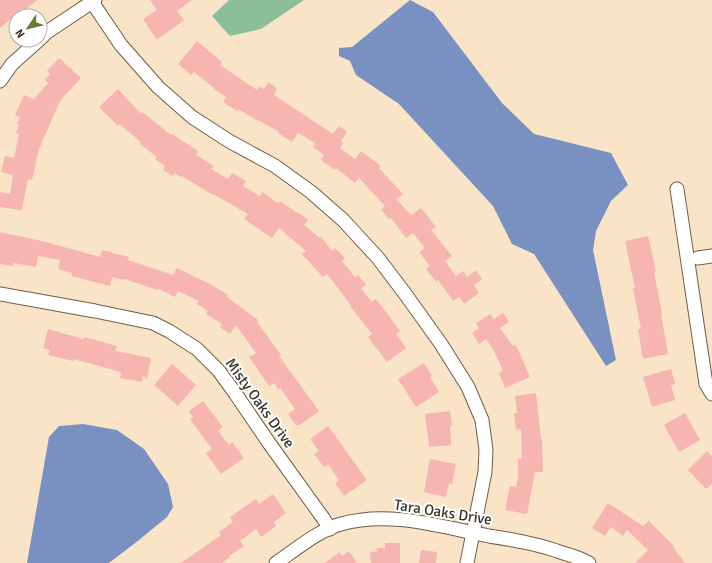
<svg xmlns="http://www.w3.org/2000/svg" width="712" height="563" viewBox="0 0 712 563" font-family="Signika,sans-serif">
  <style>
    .forest { fill: #8bbf99 }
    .water { fill: #7991c1 }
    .building { fill: #f6b5b0 }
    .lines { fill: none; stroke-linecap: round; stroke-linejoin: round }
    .minor-casing { stroke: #705d45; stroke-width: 15 }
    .minor { stroke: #fff; stroke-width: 13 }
    .labels { text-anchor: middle; stroke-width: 4; stroke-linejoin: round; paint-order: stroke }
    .street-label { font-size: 15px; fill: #393126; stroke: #fff }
  </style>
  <rect width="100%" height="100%" fill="#f9e4c8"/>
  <polygon class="forest" points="229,0 304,0 261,29 230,36 212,16"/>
  <g class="water">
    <polygon points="410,0 433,12 502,103 534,134 611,153 628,185 611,201 596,231 593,250 616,360 606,366 534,254 512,244 493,206 399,104 356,75 350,61 339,56 339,48 352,47"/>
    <polygon points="83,424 117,430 144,449 168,484 173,507 167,517 139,540 109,563 27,563 49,437 59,426"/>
  </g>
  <g class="building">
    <polygon points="0,0 37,0 18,16 16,16 16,18 14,20 12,18 0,28"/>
    <polygon points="150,0 192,0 177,11 184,20 157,40 143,19 157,10"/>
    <polygon points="197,41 222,62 220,65 257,90 260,86 264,89 268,82 277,88 274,95 333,134 339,126 347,132 341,141 343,143 340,148 355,159 361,151 381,166 379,168 403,194 396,199 411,215 421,208 436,227 431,230 452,256 445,261 456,276 463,271 467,277 476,270 482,279 474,285 479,293 464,304 459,297 453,301 438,280 436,282 426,269 430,266 419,252 425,248 413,233 406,238 391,218 389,219 381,210 385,206 359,178 355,183 336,168 335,170 321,160 324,155 313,147 315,143 298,133 292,142 278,133 279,132 258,120 258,121 238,109 237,111 223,102 226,97 214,89 214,88 194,72 191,75 178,64"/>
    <polygon points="59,58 81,78 60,101 39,149 32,180 28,179 22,210 0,207 0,192 10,194 13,175 1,172 5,156 14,158 19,134 16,133 19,125 17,124 20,117 15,115 24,95 34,99 48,83 45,80 50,74 47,71"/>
    <polygon points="118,89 141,114 142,112 171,135 172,134 198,151 196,155 214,166 211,169 228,179 232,173 246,181 243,186 260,196 262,192 278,203 280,201 299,214 299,213 308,220 304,225 320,238 321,237 332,251 335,248 345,258 342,261 355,277 358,275 366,285 361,288 372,302 376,299 389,316 400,331 396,334 406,348 387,362 368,337 372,334 350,306 351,305 327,274 323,277 302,254 306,251 279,228 272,238 244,219 248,214 213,194 213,195 182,176 181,177 175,173 173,176 163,170 165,166 155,159 157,157 140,144 141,142 119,124 118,126 99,107"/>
    <polygon points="0,232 46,242 100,257 102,250 129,257 128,260 173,275 177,268 210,284 228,295 227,297 258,320 257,322 281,355 279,356 319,411 300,425 296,425 288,414 295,409 280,388 278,389 274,383 269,386 249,357 256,353 236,325 230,334 220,327 222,324 206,314 208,311 197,304 199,301 178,291 175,297 159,289 158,290 124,279 123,280 112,277 110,286 94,282 72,276 72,273 58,269 60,260 38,256 36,267 14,263 13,266 0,264"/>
    <polygon points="648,236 656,271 654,272 662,314 661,314 668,354 643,359 638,329 641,329 633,288 635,288 625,241"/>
    <polygon points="503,313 509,322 500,328 513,346 516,345 530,377 505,388 499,373 503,371 493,349 486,339 479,344 472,333 479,328 476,323 490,314 494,319"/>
    <polygon points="48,329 83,339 84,337 117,346 115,351 151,358 147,379 143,375 142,382 120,378 121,372 74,359 73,361 48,355 50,350 43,348"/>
    <polygon points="424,363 432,376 430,377 439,392 416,407 398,379"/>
    <polygon points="172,364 196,385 178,406 154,385"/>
    <polygon points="671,369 675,384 671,385 675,400 652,407 643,377"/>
    <polygon points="536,393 541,439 542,439 543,472 535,472 527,514 505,510 510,486 516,487 518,477 518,459 522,459 521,429 516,430 514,413 517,413 515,396"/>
    <polygon points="203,401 223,427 218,431 229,445 232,442 244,458 221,474 206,453 212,449 190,419 193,417 189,411"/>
    <polygon points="450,411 452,425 450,426 451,445 429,447 425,414"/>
    <polygon points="685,413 700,440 679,452 664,425"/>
    <polygon points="328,426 367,480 344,496 335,483 339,480 328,464 324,467 314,454 319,451 310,439"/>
    <polygon points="707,451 712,456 712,484 706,489 688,470"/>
    <polygon points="430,459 456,464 452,484 449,483 446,497 424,492"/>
    <polygon points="273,494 286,513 274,522 276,526 261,537 256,529 240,541 244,546 229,556 230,557 222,563 181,563 221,535 219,532 233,522 230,517 256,499 259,504"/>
    <polygon points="608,503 643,526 649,521 674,546 673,547 685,563 635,563 648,550 627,530 623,536 611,527 605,536 592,528"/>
    <polygon points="385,543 400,543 400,563 371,563 370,552 377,552 376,548 385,548"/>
    <polygon points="421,550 437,552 436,563 419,563"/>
    <polygon points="349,551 357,563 325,563 340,552 342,556"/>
  </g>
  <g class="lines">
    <defs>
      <g id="minor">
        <polyline points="92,2 121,45 158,87 192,117 229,141 275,166 311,192 343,220 378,258 406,295 441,344 468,387 482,420 486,450 485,472 467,563"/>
        <polyline points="40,39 47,32 95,0"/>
        <polyline points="0,81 12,64 39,40"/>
        <polyline points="677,189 706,384 712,394"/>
        <polyline points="698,258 712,256"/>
        <polyline points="0,294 95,311 153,323 169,331 197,349 219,371 235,393 269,443 323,518 330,529"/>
        <path d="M276 563C295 550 319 530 341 524 390 510 441 527 489 536 502 538 515 540 528 543 538 545 548 548 557 551 568 555 579 557 589 563"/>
      </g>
    </defs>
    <use href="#minor" class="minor-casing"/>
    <use href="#minor" class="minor"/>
  </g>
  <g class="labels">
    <g class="street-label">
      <text transform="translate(260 403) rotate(54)" y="5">Misty Oaks Drive</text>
      <text transform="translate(443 512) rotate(9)" y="5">Tara Oaks Drive</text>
    </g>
  </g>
  <g transform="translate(28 28) rotate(235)"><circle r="19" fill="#ffffff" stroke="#b0ada8"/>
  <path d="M0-3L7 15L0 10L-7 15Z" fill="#677e30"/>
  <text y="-6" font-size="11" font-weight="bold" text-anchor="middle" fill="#393126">N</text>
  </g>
</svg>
